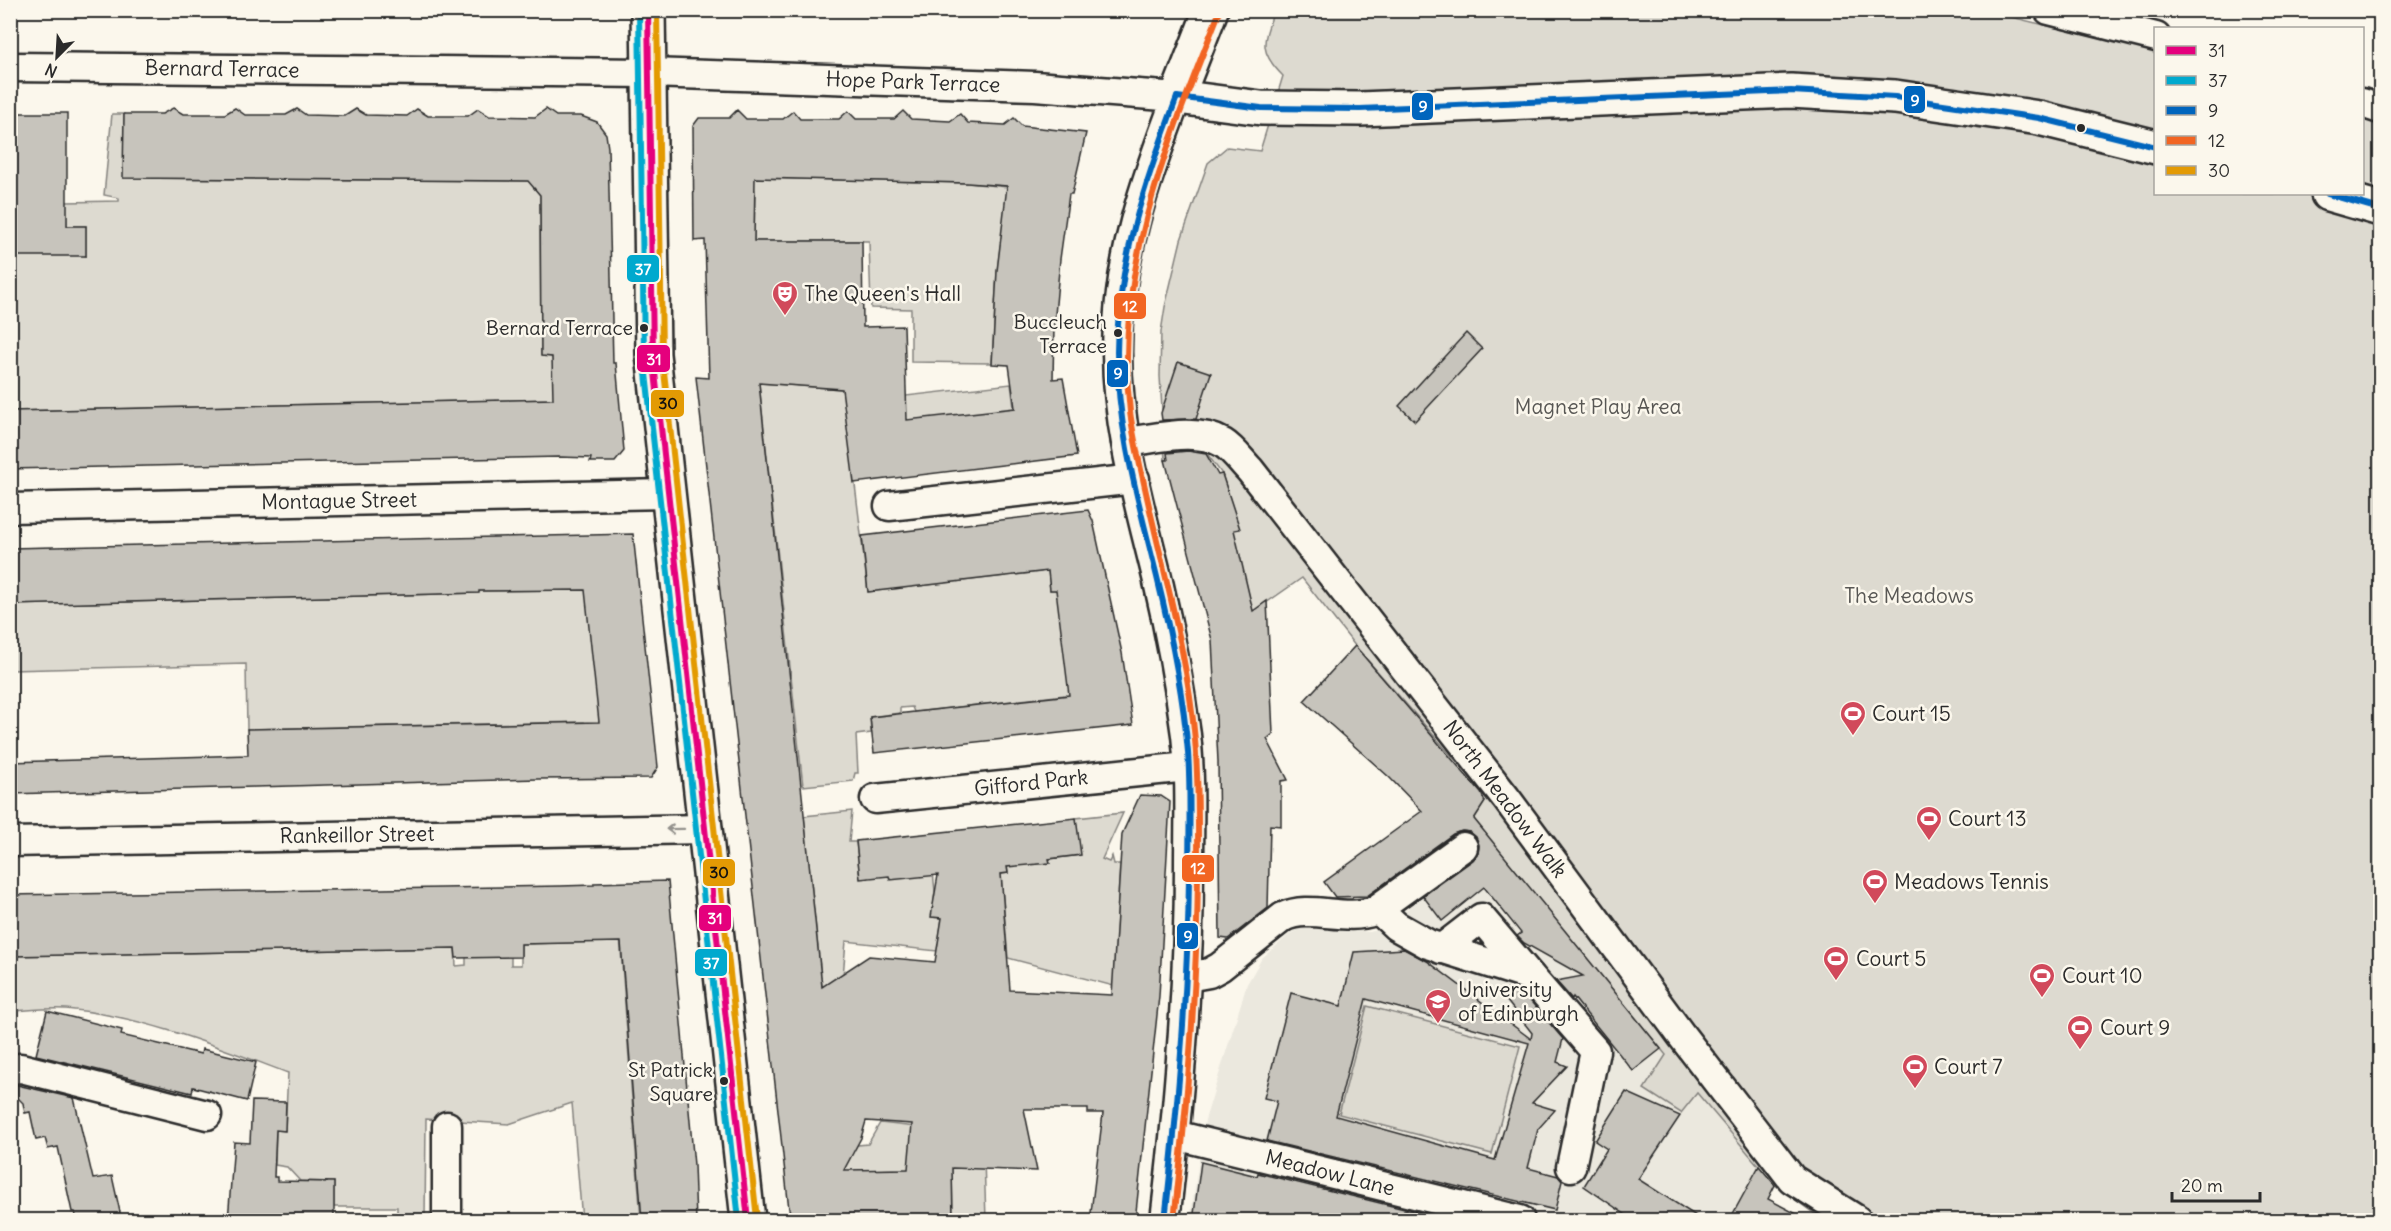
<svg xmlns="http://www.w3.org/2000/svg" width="2391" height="1231" viewBox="0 0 2391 1231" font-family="Delius,sans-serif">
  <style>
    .built { fill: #ebe8de }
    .green { fill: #dddad0; stroke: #84827e; stroke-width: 1.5 }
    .building { fill: #c7c4bc; stroke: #2b2b2b; stroke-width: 1.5; fill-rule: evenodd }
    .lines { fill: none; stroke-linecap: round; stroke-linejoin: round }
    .minor-casing { stroke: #2b2b2b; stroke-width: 33 }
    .major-casing { stroke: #2b2b2b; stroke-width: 38 }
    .minor { stroke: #fbf7ec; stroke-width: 28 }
    .major { stroke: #fbf7ec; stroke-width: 33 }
    .bus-1-casing { stroke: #fbf7ec; stroke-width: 10 }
    .bus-2-casing { stroke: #fbf7ec; stroke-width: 10 }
    .bus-3-casing { stroke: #fbf7ec; stroke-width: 10 }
    .bus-4-casing { stroke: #fbf7ec; stroke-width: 10 }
    .bus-5-casing { stroke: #fbf7ec; stroke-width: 10 }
    .bus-1 { stroke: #e5007d; stroke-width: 6 }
    .bus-2 { stroke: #00a9ce; stroke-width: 6 }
    .bus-3 { stroke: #0065bd; stroke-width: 6 }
    .bus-4 { stroke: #f26522; stroke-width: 6 }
    .bus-5 { stroke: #e39a04; stroke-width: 6 }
    .oneway { stroke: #93918c }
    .bus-dot { fill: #2b2b2b; stroke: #fbf7ec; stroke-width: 2 }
    .labels { text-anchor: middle; stroke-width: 5; stroke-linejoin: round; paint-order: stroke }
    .bus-label { font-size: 20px; fill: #2b2b2b; stroke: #fbf7ec; text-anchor: end }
    .street-label { font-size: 21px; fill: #2b2b2b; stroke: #fbf7ec }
    .poi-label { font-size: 21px; fill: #2b2b2b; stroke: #fbf7ec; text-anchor: start }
    .park-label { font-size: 21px; fill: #585754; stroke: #fbf7ec }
    .line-badge { stroke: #fbf7ec; stroke-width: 2 }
    .badge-label { font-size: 16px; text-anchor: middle; font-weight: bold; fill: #fff }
    .pale-badge-label { font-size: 16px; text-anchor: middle; font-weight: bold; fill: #111 }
  </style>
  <rect width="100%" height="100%" fill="#fbf7ec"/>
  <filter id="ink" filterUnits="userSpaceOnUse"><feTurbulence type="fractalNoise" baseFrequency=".0167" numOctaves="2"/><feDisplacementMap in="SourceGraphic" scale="12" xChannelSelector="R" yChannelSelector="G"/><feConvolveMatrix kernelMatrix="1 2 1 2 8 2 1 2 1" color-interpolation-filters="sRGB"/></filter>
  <g filter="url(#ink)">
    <polygon class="built" points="1492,841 1666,1055 1775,1185 1757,1220 1190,1220 1205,1120 1247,984 1262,958 1291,933 1307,925 1370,932 1382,929"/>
    <g class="green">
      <path d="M1274 11H1987L2155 52 2156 194H2362L2363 115 2380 122V1220H1823L1775 1185 1697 1093 1681 1113 1644 1089 1666 1055 1474 819 1485 802 1478 786 1356 647 1302 578 1253 612 1233 530 1239 528 1222 474 1205 451 1165 460 1160 376 1161 332 1165 307 1181 240 1208 163 1227 147 1260 151 1283 76C1258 51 1263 42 1274 11Z"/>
      <polygon points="112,114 124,114 124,178 530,181 531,184 540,195 541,355 552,357 557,399 11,411 10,237 86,256 86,226 67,226 66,202 119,201 119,198 104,195"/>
      <polygon points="750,178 967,183 1008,187 997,271 992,363 911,362 911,309 871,308 869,241 754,241 755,191"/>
      <polygon points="759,383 842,389 845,403 1011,384 1017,431 848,427 868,592 1041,572 1047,559 1050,590 1056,590 1084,658 1069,702 1065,695 914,712 912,707 900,708 900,713 870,717 871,733 856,735 858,773 855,773 853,781 803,786"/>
      <polygon points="585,587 606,729 584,726 584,722 580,722 247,729 246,664 11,670 10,605 478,593 479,591 557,590"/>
      <polygon points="852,811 849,842 856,842 860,878 933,871 935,892 932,917 942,918 937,951 846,941 840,1012 825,1014 804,816"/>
      <polygon points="1123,813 1102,859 1109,862 1112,856 1114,864 1120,864 1114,969 1121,988 1008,958 1001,874 1008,873 1007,863 1050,863 1049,859 1080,855 1076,818"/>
      <path d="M620 937 641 1220H582L572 1103 509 1124 426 1119 425 1220H397V1207H334V1182L300 1181 287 1167 275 1165 276 1130 285 1131 288 1073C216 1046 143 1016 66 1009 48 1008 29 1010 11 1011L10 956 455 948 456 966 466 965V949L499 957H505L511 949V965H521V944L597 942Z"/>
      <polygon points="1367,1006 1520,1046 1492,1154 1339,1114"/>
      <polygon points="880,1123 925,1128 983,1128 986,1220 953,1220 952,1168 868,1170 840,1175 837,1147 868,1144"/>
    </g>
    <g class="building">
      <polygon points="173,108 183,114 225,114 235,108 245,115 286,115 297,109 306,115 345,116 356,109 366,115 407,116 417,109 428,116 468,116 478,109 489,116 535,117 546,109 556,116 581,116 597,122 606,134 608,148 613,363 616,363 624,451 615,462 590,462 591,458 559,457 10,469 10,411 553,399 552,357 541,356 540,195 528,181 123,178 124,114 162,114"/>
      <path d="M737 110 746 119H783L793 111 800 119H839L848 111 856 119H894L903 111 911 119 950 121 960 114 968 123 1005 125 1014 118 1022 126 1086 133 1072 194H1069L1060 259 1054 326 1053 379 1063 378 1077 456 854 483 842 389 759 383 822 987 869 956 935 962 942 918 931 917 938 875 890 880 889 876 860 879 856 841 1076 818 1081 855 1049 859 1050 863 1007 867 1008 873 1001 874 1010 990 1112 995 1122 834 1140 795 1161 796 1170 802 1159 996 1135 1221H1090L1103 1113H1088V1109H1024L1037 1171 952 1168 953 1221H795L789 1209 696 377 709 378 705 240 694 241 693 126 699 118H729ZM755 178 967 183 1007 186 997 271 992 364 1009 365 1015 408 907 420 904 326 863 327 862 241H754ZM866 1121 912 1124 908 1169 844 1170 861 1138Z"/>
      <polygon points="10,113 67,113 67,226 86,226 86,256 19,256 10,246"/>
      <polygon points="1466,333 1482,349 1415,421 1399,406"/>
      <polygon points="1178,362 1211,373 1196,419 1162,420 1161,413"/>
      <polygon points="1188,451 1206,454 1218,475 1222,474 1240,529 1234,530 1253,611 1267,601 1273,734 1267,739 1288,780 1281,781 1281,826 1270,825 1268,908 1228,939 1220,938 1218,761 1212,640 1165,460 1168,460 1167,453"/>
      <polygon points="1088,510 1093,521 1122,653 1133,725 874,753 870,717 1069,695 1056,590 1050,590 1048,571 868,592 862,536"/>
      <polygon points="633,534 658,767 651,778 538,779 10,794 10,762 248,755 247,729 599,722 585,590 479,591 479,593 10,605 10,548"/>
      <polygon points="1355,646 1481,793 1485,802 1474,819 1661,1049 1633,1071 1573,997 1572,999 1556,981 1583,976 1524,943 1517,936 1521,933 1484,887 1442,921 1423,896 1473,860 1478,854 1479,845 1476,837 1470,832 1462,831 1453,834 1367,896 1335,897 1324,882 1422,811 1389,777 1304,701"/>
      <polygon points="668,881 694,1165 696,1221 642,1221 621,942 521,944 521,957 456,958 455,948 10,956 10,895 561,886 594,885 594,883"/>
      <path d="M1404 949 1427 961 1531 1039 1532 1033 1499 991 1515 989 1521 990 1563 1039 1557 1062 1567 1066 1532 1103 1555 1110 1538 1129 1528 1168 1558 1176 1562 1181 1555 1210 1267 1141 1277 1101 1264 1098 1291 993 1341 1006 1354 952ZM1366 999 1529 1043 1495 1160 1336 1116Z"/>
      <polygon points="47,1011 122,1030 121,1035 201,1054 202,1049 256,1062 247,1101 193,1087 192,1093 36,1055"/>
      <polygon points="17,1085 74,1098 93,1179 112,1176 122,1221 77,1221 75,1212 72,1212 58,1147 48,1149 45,1138 36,1140 30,1112 25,1113 23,1103 17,1097"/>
      <polygon points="1626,1092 1680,1116 1638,1179 1704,1221 1635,1221 1584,1186 1607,1149 1595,1141"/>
      <polygon points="252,1101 286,1102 285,1131 276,1130 274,1177 277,1177 277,1181 334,1182 334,1221 228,1221 234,1142 250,1143"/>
      <polygon points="1201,1162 1257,1176 1258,1173 1453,1221 1193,1221"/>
      <polygon points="1759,1166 1775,1185 1768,1199 1810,1221 1729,1221"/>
    </g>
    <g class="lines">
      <defs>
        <g id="minor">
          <polyline points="2049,10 2156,37"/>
          <path d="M10 67 649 73 1035 86 1177 97C1145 181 1117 260 1117 352 1117 428 1139 503 1157 577 1169 628 1179 682 1186 735 1191 778 1189 822 1189 866 1189 984 1179 1103 1165 1220"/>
          <polyline points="2362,103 2380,109"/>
          <path d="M1126 442C1155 439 1196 427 1223 443 1233 449 1242 462 1250 470L1506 798 1682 1036 1792 1179 1857 1220"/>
          <polyline points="889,506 1135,479"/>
          <polyline points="10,508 667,494"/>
          <polyline points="875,799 1188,767"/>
          <polyline points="10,842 704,829"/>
          <polyline points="1378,909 1396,926 1428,944 1530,976 1595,1051 1571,1167"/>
          <polyline points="1441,949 1481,918 1530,976"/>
          <path d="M1187 977 1209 973 1220 967 1283 917C1311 904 1344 922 1374 911L1463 847"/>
          <polyline points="10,1069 21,1068 207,1115"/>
          <polyline points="1175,1135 1520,1220"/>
          <polyline points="447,1220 447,1126"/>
        </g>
        <g id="major">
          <polyline points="648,10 653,354 748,1220"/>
          <polyline points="1211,10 1177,97 1261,108 1360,109 1791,91 1895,97 2039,118 2156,147"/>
          <polyline points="2328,194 2380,209"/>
        </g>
      </defs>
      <use href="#minor" class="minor-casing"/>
      <use href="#major" class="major-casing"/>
      <use href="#minor" class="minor"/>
      <use href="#major" class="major"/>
      <defs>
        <polyline id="bus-1" points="648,10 653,354 748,1220"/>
        <polyline id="bus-2" points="639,10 644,355 739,1220"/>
        <g id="bus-3">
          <polyline points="1177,97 1261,108 1360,109 1791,91 1895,97 2039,118 2156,147"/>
          <polyline points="2328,194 2380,209"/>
          <path d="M1165 1220C1178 1106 1188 992 1189 877 1189 836 1191 793 1188 752 1183 693 1171 634 1157 577 1139 503 1117 429 1117 352 1117 263 1146 179 1177 97"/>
        </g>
        <path id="bus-4" d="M1174 1220C1187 1106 1197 991 1198 875 1198 830 1199 785 1195 740 1188 657 1165 578 1147 497 1141 469 1134 441 1130 412 1113 271 1168 142 1219 13"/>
        <polyline id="bus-5" points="657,10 662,353 757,1219"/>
      </defs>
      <use href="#bus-1" class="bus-1-casing"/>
      <use href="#bus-2" class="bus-2-casing"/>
      <use href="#bus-3" class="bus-3-casing"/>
      <use href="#bus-4" class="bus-4-casing"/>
      <use href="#bus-5" class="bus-5-casing"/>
      <use href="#bus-1" class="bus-1"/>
      <use href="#bus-2" class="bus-2"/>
      <use href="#bus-3" class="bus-3"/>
      <use href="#bus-4" class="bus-4"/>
      <use href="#bus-5" class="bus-5"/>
    </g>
    <defs><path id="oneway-shaft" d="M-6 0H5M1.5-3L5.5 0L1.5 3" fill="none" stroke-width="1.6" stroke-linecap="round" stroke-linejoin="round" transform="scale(1.5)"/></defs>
    <use class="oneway" href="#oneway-shaft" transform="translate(675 829) rotate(179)"/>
  </g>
  <defs>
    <symbol id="theatre-pin" viewBox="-11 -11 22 30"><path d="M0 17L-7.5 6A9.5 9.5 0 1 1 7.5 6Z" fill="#d1495b" stroke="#fbf7ec"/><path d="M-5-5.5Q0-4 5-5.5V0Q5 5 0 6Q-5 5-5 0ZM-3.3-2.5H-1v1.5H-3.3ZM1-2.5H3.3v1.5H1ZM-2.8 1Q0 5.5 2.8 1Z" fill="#fff"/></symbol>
    <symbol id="stadium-pin" viewBox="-11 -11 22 30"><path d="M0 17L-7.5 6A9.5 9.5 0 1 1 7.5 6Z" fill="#d1495b" stroke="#fbf7ec"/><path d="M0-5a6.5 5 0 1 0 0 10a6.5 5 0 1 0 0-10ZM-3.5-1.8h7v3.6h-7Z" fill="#fff"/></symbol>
    <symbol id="university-pin" viewBox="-11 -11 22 30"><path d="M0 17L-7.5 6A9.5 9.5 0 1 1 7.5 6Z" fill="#d1495b" stroke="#fbf7ec"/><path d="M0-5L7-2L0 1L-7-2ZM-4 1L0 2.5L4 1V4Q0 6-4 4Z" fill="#fff"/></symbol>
  </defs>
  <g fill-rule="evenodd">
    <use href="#theatre-pin" x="770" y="279" width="30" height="40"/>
    <use href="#stadium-pin" x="1838" y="699" width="30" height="40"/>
    <use href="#stadium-pin" x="1914" y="804" width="30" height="40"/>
    <use href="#stadium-pin" x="1860" y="867" width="30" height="40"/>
    <use href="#stadium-pin" x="1821" y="944" width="30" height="40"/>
    <use href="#stadium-pin" x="2027" y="961" width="30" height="40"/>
    <use href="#university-pin" x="1423" y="987" width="30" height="40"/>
    <use href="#stadium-pin" x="2065" y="1013" width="30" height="40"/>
    <use href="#stadium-pin" x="1900" y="1052" width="30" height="40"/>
  </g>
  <g class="bus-dot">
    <circle cx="2081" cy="128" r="5"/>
    <circle cx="644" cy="328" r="5"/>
    <circle cx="1118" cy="333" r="5"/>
    <circle cx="724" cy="1081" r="5"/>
  </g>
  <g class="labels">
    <g class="bus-label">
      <text x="1107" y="329">Buccleuch<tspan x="1107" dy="24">Terrace</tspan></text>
      <text x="633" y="335">Bernard Terrace</text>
      <text x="713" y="1077">St Patrick<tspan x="713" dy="24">Square</tspan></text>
    </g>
    <g class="street-label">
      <text transform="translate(222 69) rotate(1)" y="7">Bernard Terrace</text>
      <text transform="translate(913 82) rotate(2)" y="7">Hope Park Terrace</text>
      <text transform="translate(339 501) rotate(-1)" y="7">Montague Street</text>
      <text transform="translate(1031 783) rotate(-6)" y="7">Gifford Park</text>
      <text transform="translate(1505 799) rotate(53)" y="7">North Meadow Walk</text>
      <text transform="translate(357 835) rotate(-1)" y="7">Rankeillor Street</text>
      <text transform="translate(1330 1173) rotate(14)" y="7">Meadow Lane</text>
    </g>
    <g class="poi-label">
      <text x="804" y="301">The Queen's Hall</text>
      <text x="1872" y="721">Court 15</text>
      <text x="1948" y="826">Court 13</text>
      <text x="1894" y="889">Meadows Tennis</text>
      <text x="1856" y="966">Court 5</text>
      <text x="2062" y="983">Court 10</text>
      <text x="1458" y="997">University<tspan x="1458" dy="24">of Edinburgh</tspan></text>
      <text x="2100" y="1035">Court 9</text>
      <text x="1934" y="1074">Court 7</text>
    </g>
    <g class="park-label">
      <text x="1598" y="414">Magnet Play Area</text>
      <text x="1909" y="603">The Meadows</text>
    </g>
  </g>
  <g class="line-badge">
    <rect x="1903" y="85" width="23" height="29" rx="6" fill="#0065bd"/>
    <rect x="1411" y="92" width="23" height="29" rx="6" fill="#0065bd"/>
    <rect x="626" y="254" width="34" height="29" rx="6" fill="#00a9ce"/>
    <rect x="1113" y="292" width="34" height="28" rx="6" fill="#f26522"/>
    <rect x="636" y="344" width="35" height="29" rx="6" fill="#e5007d"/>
    <rect x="1106" y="359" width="23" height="29" rx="6" fill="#0065bd"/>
    <rect x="650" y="389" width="35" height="29" rx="6" fill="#e39a04"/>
    <rect x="1181" y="854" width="34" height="29" rx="6" fill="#f26522"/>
    <rect x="702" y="858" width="34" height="29" rx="6" fill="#e39a04"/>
    <rect x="698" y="904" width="34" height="28" rx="6" fill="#e5007d"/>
    <rect x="1176" y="922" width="23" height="28" rx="6" fill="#0065bd"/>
    <rect x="694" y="948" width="34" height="29" rx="6" fill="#00a9ce"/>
  </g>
  <g class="badge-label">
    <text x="1915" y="106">9</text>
    <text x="1423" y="112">9</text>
    <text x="643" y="275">37</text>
    <text x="1130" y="312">12</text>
    <text x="654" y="365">31</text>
    <text x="1118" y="379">9</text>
    <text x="1198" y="874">12</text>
    <text x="715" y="924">31</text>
    <text x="1188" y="942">9</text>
    <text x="711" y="969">37</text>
  </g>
  <g class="pale-badge-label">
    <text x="668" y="409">30</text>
    <text x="719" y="878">30</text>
  </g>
  <rect width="2391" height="1231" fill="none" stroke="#fbf7ec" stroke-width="36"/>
  <rect x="18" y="18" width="2355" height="1195" fill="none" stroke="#2b2b2b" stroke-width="2" filter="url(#ink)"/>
  <rect x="2154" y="27" width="210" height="168" fill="#fbf7ec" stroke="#a8a59f" stroke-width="1.5"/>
  <rect x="2166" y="46" width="30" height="9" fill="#e5007d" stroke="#a8a59f" stroke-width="1.5"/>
  <text x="2208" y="57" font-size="18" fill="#2b2b2b">31</text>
  <rect x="2166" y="76" width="30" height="9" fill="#00a9ce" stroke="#a8a59f" stroke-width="1.5"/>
  <text x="2208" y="87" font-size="18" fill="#2b2b2b">37</text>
  <rect x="2166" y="106" width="30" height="9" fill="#0065bd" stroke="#a8a59f" stroke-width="1.5"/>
  <text x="2208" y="117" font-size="18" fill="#2b2b2b">9</text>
  <rect x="2166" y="136" width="30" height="9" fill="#f26522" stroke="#a8a59f" stroke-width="1.5"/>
  <text x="2208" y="147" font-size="18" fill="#2b2b2b">12</text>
  <rect x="2166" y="166" width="30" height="9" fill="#e39a04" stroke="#a8a59f" stroke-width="1.5"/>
  <text x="2208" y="177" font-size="18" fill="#2b2b2b">30</text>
  <g transform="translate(57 57) rotate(204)" stroke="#fbf7ec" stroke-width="4.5" paint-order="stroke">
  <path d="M0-4.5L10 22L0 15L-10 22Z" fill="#2b2b2b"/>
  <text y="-9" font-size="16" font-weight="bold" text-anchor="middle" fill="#2b2b2b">N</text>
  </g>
  <path d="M2172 1192v9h88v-9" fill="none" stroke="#2b2b2b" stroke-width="3"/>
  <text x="2181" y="1192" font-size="18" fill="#2b2b2b" stroke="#fbf7ec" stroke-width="4.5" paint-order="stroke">20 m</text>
</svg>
